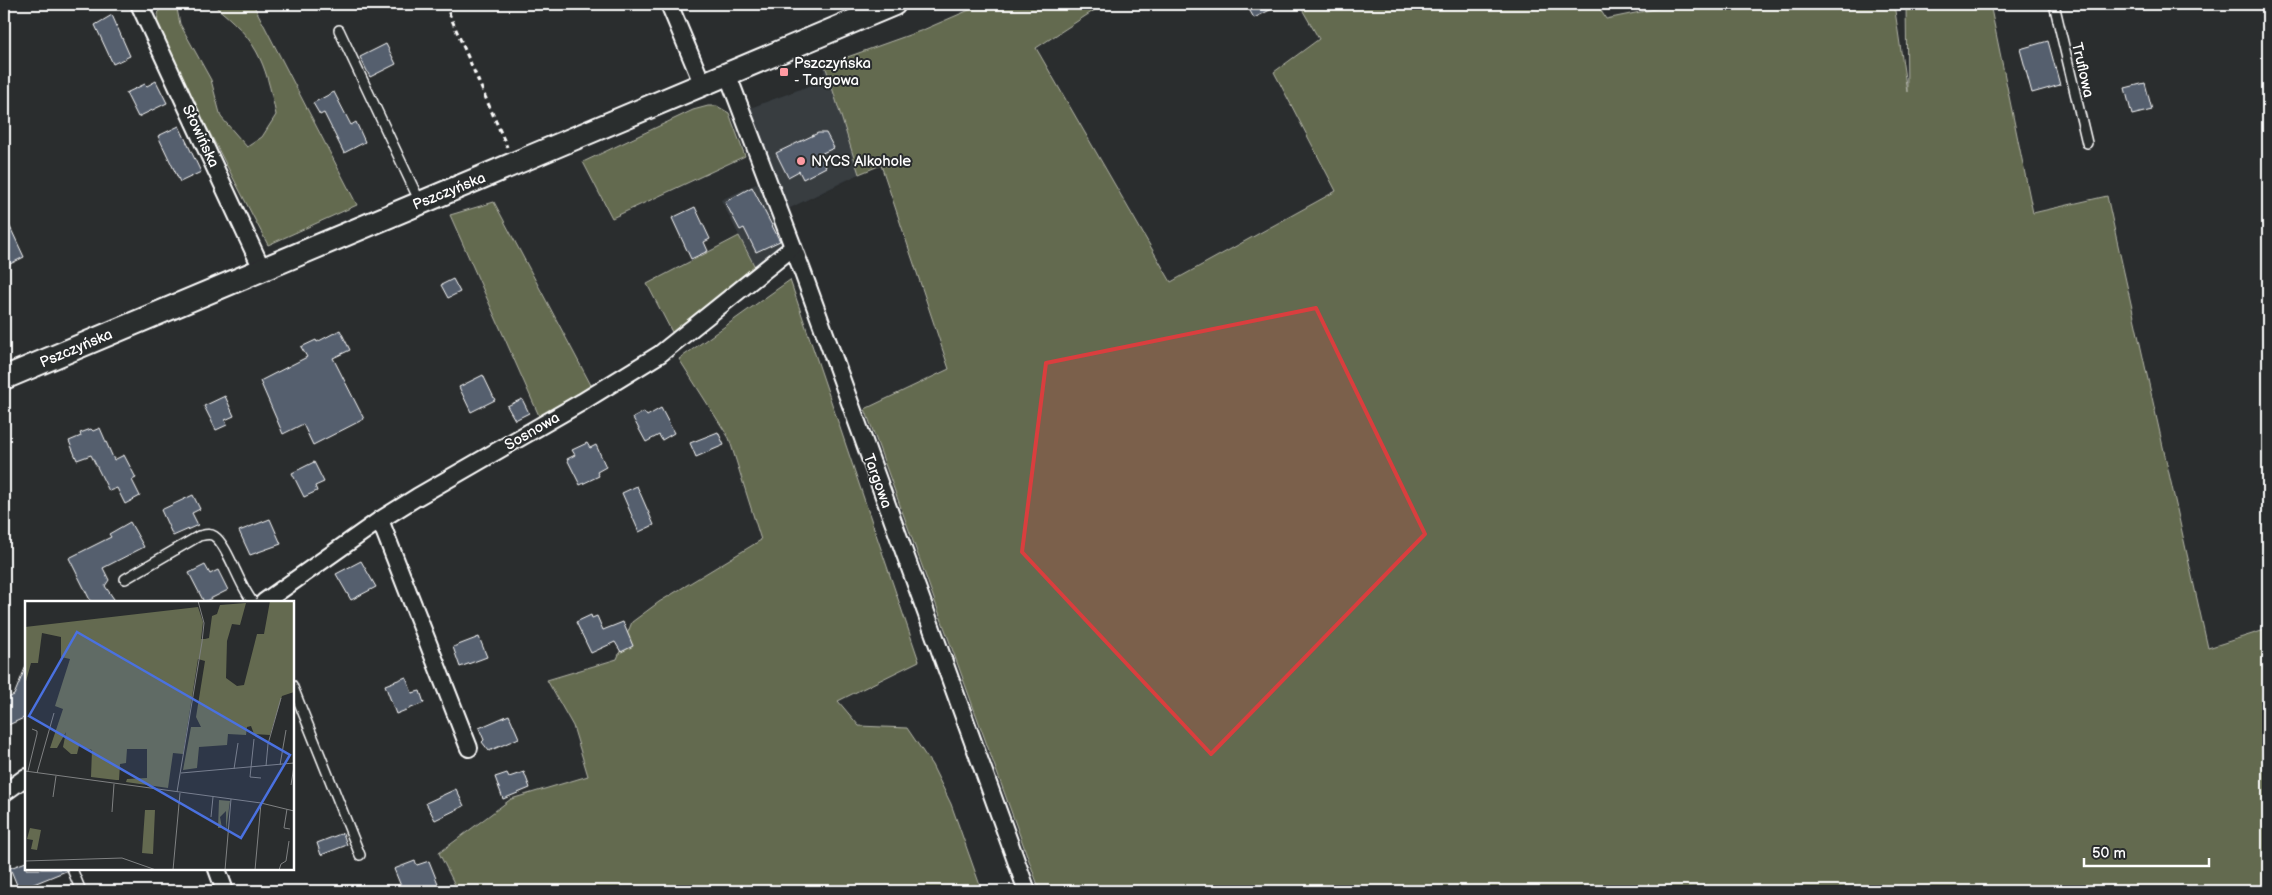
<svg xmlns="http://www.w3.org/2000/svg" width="2272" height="895" viewBox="0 0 2272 895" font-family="'Balsamiq Sans',sans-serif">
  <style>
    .built { fill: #373c41 }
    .green { fill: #646a50; stroke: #b2b4a8 }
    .building { fill: #545e6e; stroke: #fff }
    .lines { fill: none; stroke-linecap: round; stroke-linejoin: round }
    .lane-casing { stroke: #fff; stroke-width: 12 }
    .street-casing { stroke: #fff; stroke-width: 20 }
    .secondary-casing { stroke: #fff; stroke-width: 26 }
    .path { stroke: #fff; stroke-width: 3; stroke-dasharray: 5 4; stroke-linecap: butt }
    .lane { stroke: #2a2d2e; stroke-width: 9 }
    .street { stroke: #2a2d2e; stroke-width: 16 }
    .secondary { stroke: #2a2d2e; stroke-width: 22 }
    .marked { fill: #da3e3e; fill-opacity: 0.2; stroke: #da3e3e; stroke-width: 4; stroke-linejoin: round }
    .poi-dot { fill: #ff9aa2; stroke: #2a2d2e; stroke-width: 2 }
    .labels { text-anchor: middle; stroke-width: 4; stroke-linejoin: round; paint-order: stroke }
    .poi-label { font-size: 15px; fill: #fff; stroke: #2a2d2e; text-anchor: start }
    .street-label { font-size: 15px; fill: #fff; stroke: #2a2d2e }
    .inset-road { fill: none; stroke: #7f8182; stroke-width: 1 }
    .view { fill: #4a71e0; fill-opacity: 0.15; stroke: #4a71e0; stroke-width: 2.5 }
    .inset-edge { fill: none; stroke: #fff; stroke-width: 2.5 }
  </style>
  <rect width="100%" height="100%" fill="#2a2d2e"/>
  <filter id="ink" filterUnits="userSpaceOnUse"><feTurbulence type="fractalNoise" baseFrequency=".02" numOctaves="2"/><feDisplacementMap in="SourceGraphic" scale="10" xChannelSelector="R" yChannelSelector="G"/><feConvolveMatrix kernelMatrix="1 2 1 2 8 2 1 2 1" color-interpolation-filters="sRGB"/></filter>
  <g filter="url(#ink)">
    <g class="built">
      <polygon points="825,65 859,174 782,212 745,110 822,81"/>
      <polygon points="758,183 781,242 778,248 755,267 721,200"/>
    </g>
    <g class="green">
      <path d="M160 4H176L180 24 211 80 221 117 247 147 262 137 276 115C265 60 257 39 212 4H253L357 205 268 245 162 41 157 21Z"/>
      <polygon points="983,4 1104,4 1036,48 1171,282 1336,191 1274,72 1319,39 1299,4 1597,4 1606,19 1679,4 1894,4 1907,92 1906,4 1990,4 2033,213 2107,196 2208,648 2268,629 2268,891 1040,891 865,409 949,369 881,165 859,174 825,65 923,30"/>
      <polygon points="708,106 717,106 729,113 745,156 612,218 583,162 693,110"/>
      <polygon points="494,202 592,387 540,418 450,215"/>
      <polygon points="739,236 755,267 673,334 647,284"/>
      <polygon points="790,280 919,661 838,701 859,726 907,728 932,765 951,804 982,891 458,891 439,853 511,799 588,776 573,726 547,680 617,659 632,622 659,602 761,540 729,438 679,359"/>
    </g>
    <g class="building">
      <polygon points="1246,4 1282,4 1254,18"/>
      <polygon points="112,15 130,56 113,64 95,25"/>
      <polygon points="2048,41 2060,85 2032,93 2020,49"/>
      <polygon points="386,44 396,64 370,77 360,57"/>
      <polygon points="156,81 167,103 138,117 126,93 145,84 147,86"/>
      <polygon points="2145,83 2152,110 2132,115 2125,88"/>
      <polygon points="334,92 351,125 356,122 365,142 344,153 324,113 320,115 313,103"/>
      <polygon points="179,126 201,172 180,182 158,136"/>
      <polygon points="818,133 826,133 834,148 820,154 826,167 803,179 799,171 788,177 776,153"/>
      <polygon points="752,187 780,241 756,252 744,228 740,230 725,202"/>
      <polygon points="695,207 710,239 704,242 708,251 691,259 672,218"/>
      <polygon points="4,214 24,257 4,267"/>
      <polygon points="453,279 460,292 448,298 441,285"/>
      <polygon points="340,330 350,350 333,358 364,419 313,445 303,424 283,434 260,381 307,357 301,347 316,340 317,342"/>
      <polygon points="483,375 495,400 471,412 459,387"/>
      <polygon points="225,396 234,416 225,420 227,425 216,430 204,406"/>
      <polygon points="522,399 529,413 515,420 507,406"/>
      <polygon points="661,408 674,433 662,440 659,435 646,442 633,418 644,412 647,416"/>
      <polygon points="100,428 114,460 124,455 136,478 132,480 140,496 125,504 117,488 109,491 91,455 77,460 69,441 81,436 80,433 91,429 93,431"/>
      <polygon points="718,432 724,445 696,457 690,443"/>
      <polygon points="587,443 590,448 596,445 606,467 597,472 599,476 580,485 567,459 575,455 572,450"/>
      <polygon points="314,462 324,482 315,486 317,491 304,497 292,473"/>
      <polygon points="637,486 654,525 639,532 622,493"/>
      <polygon points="193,495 200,509 192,513 198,525 173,536 161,510"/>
      <polygon points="270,519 281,544 250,555 239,531"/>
      <polygon points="130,522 144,547 103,568 109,580 105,586 116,602 91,602 69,558 111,537 109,534"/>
      <polygon points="361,561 376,587 351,600 336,574"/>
      <polygon points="205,565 210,574 218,570 228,590 204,602 189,573"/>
      <polygon points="591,615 592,618 597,616 603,630 623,622 633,646 621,652 615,642 591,653 576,622"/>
      <polygon points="479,637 487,657 460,667 453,647"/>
      <polygon points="26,666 26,717 4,727 4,700 14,695"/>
      <polygon points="406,677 412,693 420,691 424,703 396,714 385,685"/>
      <polygon points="509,715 519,738 489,751 482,742 484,740 479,728"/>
      <polygon points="524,772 530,788 503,799 495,777 507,773 509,777"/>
      <polygon points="456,789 464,806 435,820 426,803"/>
      <polygon points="343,833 347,845 321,855 317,843"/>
      <polygon points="415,861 417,865 429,861 441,891 403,891 394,869"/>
      <polygon points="26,862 26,869 66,869 66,871 19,890 10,868"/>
    </g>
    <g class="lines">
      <defs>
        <g id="lane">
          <polyline points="2054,4 2087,143"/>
          <polyline points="339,30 420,202"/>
          <path d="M125 579 199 536C204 535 210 533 214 536 228 545 240 588 253 602"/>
          <polyline points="292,685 360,855"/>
          <polyline points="72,869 81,891"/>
        </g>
        <g id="street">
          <polyline points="139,4 262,269"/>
          <polyline points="669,4 702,83"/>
          <polyline points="727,73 803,273 1027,891"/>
          <polyline points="380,520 469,748"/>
          <polyline points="264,602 380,520 417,497 582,402 660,354 792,248"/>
          <polyline points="4,793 26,777"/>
          <polyline points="217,869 225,891"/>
        </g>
        <polyline id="secondary" points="4,378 894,4"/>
      </defs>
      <use href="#lane" class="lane-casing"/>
      <use href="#street" class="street-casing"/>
      <use href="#secondary" class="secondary-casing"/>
      <polyline class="path" points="445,4 507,147"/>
      <use href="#lane" class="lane"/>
      <use href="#street" class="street"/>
      <use href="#secondary" class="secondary"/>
    </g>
  </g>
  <path class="marked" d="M1316 308 1425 534 1211 754 1022 552 1046 363Z"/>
  <g class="poi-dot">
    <rect x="779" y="67" width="10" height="10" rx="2.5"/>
    <circle cx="801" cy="161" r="5"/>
  </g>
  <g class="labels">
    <g class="poi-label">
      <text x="794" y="68">Pszczyńska<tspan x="794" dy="17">- Targowa</tspan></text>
      <text x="811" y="166">NYCS Alkohole</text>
    </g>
    <g class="street-label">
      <text transform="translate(2083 70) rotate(77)" y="5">Truflowa</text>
      <text transform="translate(201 136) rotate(65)" y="5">Słowińska</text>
      <text transform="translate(449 191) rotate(-22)" y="5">Pszczyńska</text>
      <text transform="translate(76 348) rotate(-23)" y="5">Pszczyńska</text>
      <text transform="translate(532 431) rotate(-30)" y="5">Sosnowa</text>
      <text transform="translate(878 481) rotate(70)" y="5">Targowa</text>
    </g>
  </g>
  <g transform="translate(25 601)">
    <rect width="269" height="269" fill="#2a2d2e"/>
    <path d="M245 0H269V91L257 95 245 134 229 133 226 125 222 126 221 134 203 133 202 144 174 146 172 167 158 169 166 126H176L171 116 180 60 173 58 158 153 148 152 143 187 101 181 102 178 122 177V148H102L101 162 95 163 94 179H91L66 176 67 149 54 145 52 153H46L38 146 41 131 32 147H25L38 108 30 105 45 58 36 56V36L17 32 13 62H6L0 84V26L173 6 178 21 176 38H180L184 37 187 15 192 13 195 4 221 2 215 24 207 23 202 40 201 77 212 85 219 84 232 33H239ZM194 199 205 200 201 229V210L195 216 197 227H193ZM120 209H130L128 253 117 252ZM5 227 16 229 12 249 6 248 8 239 2 238Z" fill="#646a50"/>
    <path class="inset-road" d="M229 138 225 176 236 177M255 164 261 129M241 165 243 143 256 97M209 168 213 142M0 170 236 202 269 210M3 170 12 133V130L7 128M12 172 29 112M156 172 269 162M266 184 269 165M152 191 177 41 179 22 173 0M28 196 31 175M262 208 259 227 265 228M87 211 89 183M186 216 188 196M0 260 97 257 131 269M148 269 155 192M200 269 206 198M230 269 236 202M254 269 256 263 261 260 264 240"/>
    <path class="view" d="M52 31 265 154 216 237 4 115Z"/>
    <rect width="269" height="269" class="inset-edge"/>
  </g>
  <rect width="2272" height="895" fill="none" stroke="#2a2d2e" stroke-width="20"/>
  <rect x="10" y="10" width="2252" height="875" fill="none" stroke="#fff" stroke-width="2" filter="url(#ink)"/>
  <path d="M2084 858v8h125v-8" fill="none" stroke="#ffffff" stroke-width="2.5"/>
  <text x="2092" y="858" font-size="15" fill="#ffffff" stroke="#2a2d2e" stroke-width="4" paint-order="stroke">50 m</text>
</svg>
